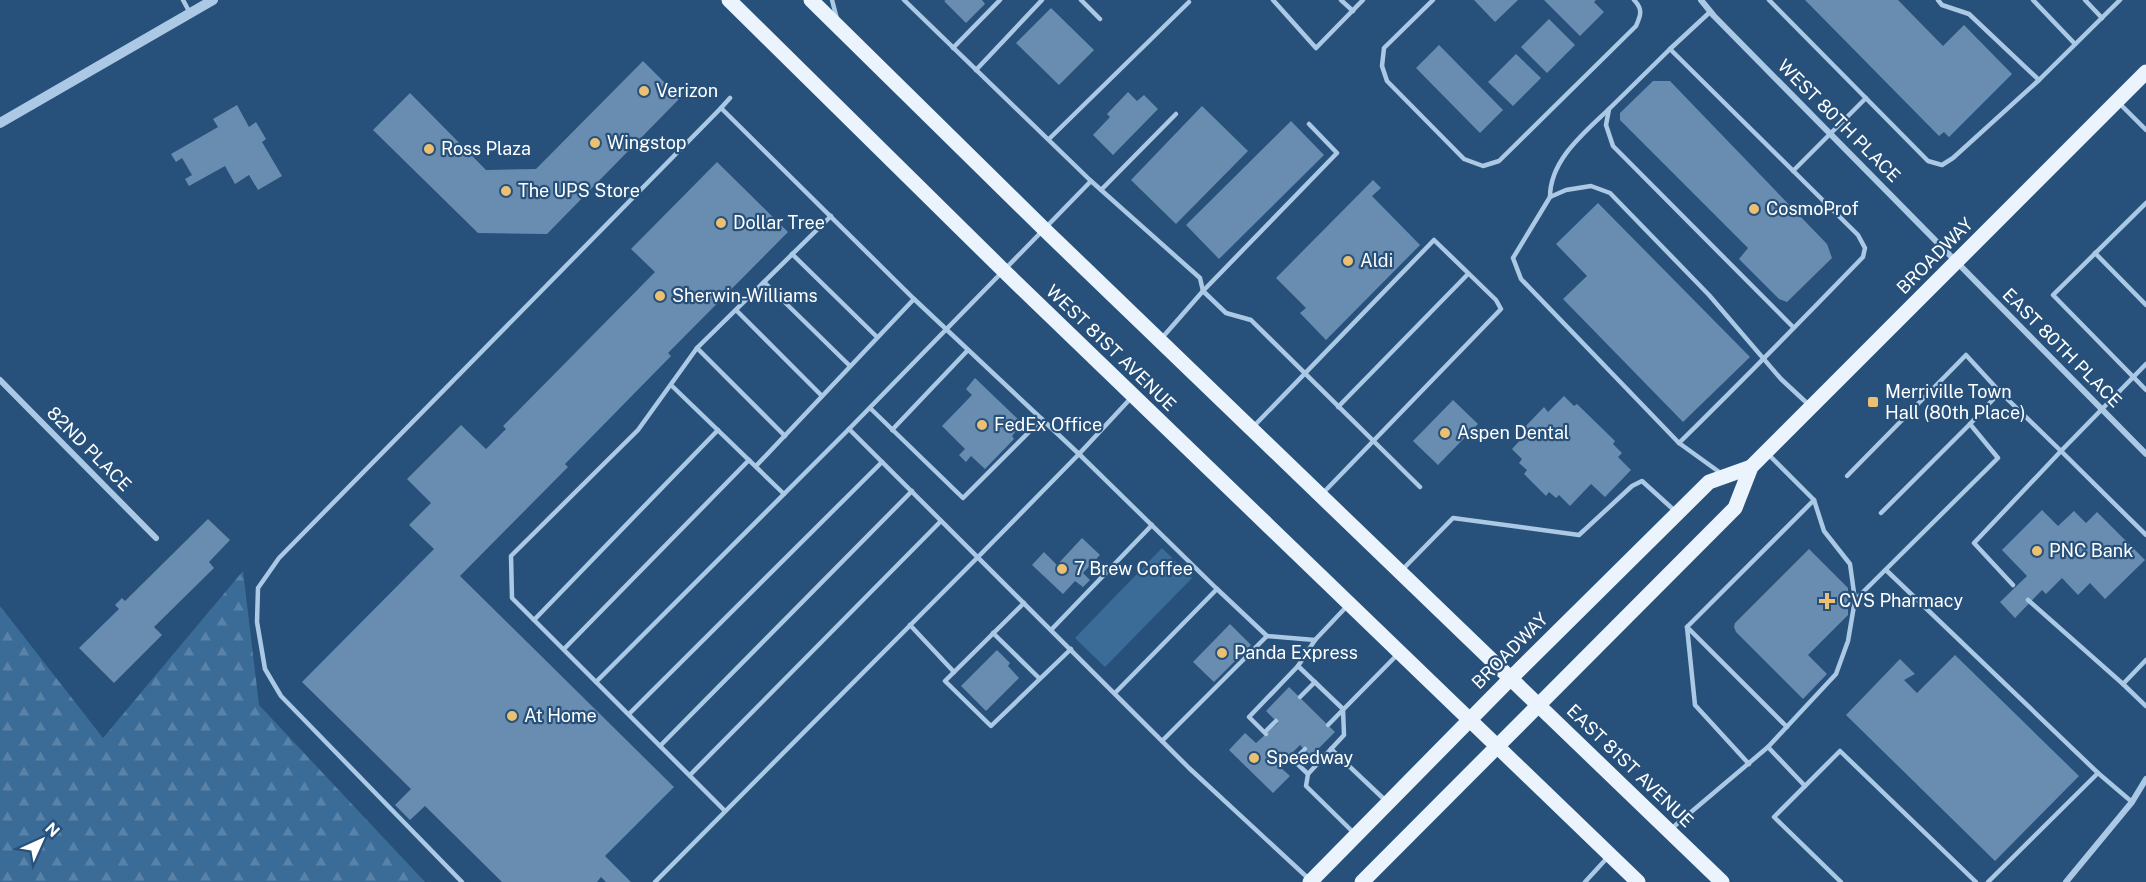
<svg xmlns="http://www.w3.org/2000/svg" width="2146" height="882" viewBox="0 0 2146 882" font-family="'Public Sans',sans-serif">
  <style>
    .grass { fill: #3b6c98 }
    .forest { fill: url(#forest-firs) }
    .building { fill: #688db0 }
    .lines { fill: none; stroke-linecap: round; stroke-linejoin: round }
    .service { stroke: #abc9e4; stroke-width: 4.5 }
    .minor { stroke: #abc9e4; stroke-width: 6 }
    .tertiary { stroke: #abc9e4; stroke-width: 10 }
    .primary { stroke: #ebf3fc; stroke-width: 15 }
    .poi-dot { fill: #ebc072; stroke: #27517b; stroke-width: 2 }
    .labels { text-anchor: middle; stroke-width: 4.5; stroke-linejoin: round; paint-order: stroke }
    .poi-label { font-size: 18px; fill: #fff; stroke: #27517b; text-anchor: start }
    .street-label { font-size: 18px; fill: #fff; stroke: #27517b }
  </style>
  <defs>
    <pattern id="forest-firs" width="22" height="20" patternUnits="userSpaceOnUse" patternTransform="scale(1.5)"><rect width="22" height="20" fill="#3b6c98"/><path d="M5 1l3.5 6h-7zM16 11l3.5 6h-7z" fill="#5882a7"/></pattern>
  </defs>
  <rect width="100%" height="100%" fill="#27517b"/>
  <polygon class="grass" points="1162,548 1192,578 1105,667 1075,638"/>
  <polygon class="forest" points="243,571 259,705 425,882 0,882 0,606 103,738"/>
  <g class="building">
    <polygon points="946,0 982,0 985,4 966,23 944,1"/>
    <polygon points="1474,0 1518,0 1495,22"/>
    <polygon points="1544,0 1596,0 1594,2 1604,12 1580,36"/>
    <polygon points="1805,0 1898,0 1943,46 1964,25 2012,74 1949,137 1944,132 1939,136"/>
    <polygon points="1051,8 1094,50 1059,85 1016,43"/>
    <polygon points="1549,19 1575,45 1547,73 1521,47"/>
    <polygon points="1439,45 1503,110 1480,133 1416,68"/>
    <polygon points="1516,54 1541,78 1513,106 1488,82"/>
    <polygon points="643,61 680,98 547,234 478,233 373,130 410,93 486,170 536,169"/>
    <polygon points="1653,81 1670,81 1827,244 1832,258 1787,302 1779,299 1739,259 1748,248 1620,120 1620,113"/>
    <polygon points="1128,92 1137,101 1144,95 1158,109 1113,155 1093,135 1110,117 1107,114"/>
    <polygon points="237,105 249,127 256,122 266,139 262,142 282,176 258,190 249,175 235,184 225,166 189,186 185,179 192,175 182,158 176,162 171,154 218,127 213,119"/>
    <polygon points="1202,106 1248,151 1176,224 1131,180"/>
    <polygon points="1291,121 1324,155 1219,259 1186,225"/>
    <polygon points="717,162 788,232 668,353 671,356 565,464 568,467 460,576 674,787 605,856 631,882 606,882 601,877 597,882 502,882 425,806 410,820 395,805 411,789 302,682 434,549 409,525 431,503 407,479 461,425 486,449 506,429 503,426 655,272 631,249"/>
    <polygon points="1373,180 1381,188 1372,196 1420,245 1326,340 1300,313 1306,308 1276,278"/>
    <polygon points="1598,203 1750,357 1683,422 1563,299 1587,276 1556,244"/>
    <polygon points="975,378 1022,423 1012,436 1014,439 985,469 971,456 966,462 959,455 965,449 942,426 972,395 966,389"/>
    <polygon points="1564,396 1574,406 1577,404 1615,441 1613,444 1622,453 1618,457 1631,470 1605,497 1591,484 1570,506 1559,495 1556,498 1549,492 1546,496 1524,474 1527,470 1519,463 1522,459 1512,449 1527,433 1523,429 1544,407 1548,412"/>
    <polygon points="1453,400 1478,424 1438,465 1413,441"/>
    <polygon points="2042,510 2058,526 2074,511 2086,523 2097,512 2145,560 2105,599 2090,583 2078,595 2062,578 2046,594 2042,590 2015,618 2000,602 2027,576 2002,550"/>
    <polygon points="208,519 230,540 209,562 214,568 154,627 162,635 114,683 79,648 119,609 115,605 122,598 125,601"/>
    <polygon points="1082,538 1100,555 1083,573 1090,580 1083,587 1075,581 1063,594 1032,565 1044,552 1057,565"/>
    <polygon points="1809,549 1848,588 1848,615 1808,655 1827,674 1803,699 1736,632 1734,627 1735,623"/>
    <polygon points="1230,624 1251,645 1214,682 1193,662"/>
    <polygon points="997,650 1010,663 1008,666 1019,678 986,711 961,686"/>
    <polygon points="1955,655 2079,776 1995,861 1846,715 1900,659 1915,674 1904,680 1917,693"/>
    <polygon points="1289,687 1335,732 1311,756 1300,745 1279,766 1290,776 1273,793 1229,750 1245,733 1256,743 1278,723 1266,711"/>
  </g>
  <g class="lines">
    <g class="service">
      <polyline points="183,0 190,13"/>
      <polyline points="832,0 837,19"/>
      <polyline points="904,0 1091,181 1200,278 1203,291"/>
      <polyline points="1081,0 1100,19"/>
      <polyline points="1273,0 1316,48 1363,0"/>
      <polyline points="1341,0 1353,11"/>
      <path d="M1433 0 1384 48 1382 66 1387 81 1464 159 1483 166 1499 161 1636 26C1641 15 1643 9 1634 0"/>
      <polyline points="1769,0 1928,161 1942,165 1953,158 2039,80"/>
      <polyline points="1938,0 1942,5 1969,14 2039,80 2120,0"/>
      <polyline points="2033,0 2075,44"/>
      <polyline points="2085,0 2102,18"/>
      <polyline points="953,48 1000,0"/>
      <polyline points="1670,49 1710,12"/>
      <polyline points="976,70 1042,0"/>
      <polyline points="730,98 721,108 914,299 1079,454 1217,589"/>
      <polyline points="2119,103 2146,130"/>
      <polyline points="1049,139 1189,2"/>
      <polyline points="1793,171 1866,98"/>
      <polyline points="1091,181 849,429 1189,768 1309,879"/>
      <polyline points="1101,190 1176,114"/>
      <path d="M1550 197C1550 160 1584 133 1609 109"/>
      <polyline points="2146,203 2053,295 2146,390"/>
      <polyline points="2095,253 2146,305"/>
      <polyline points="792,254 877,337"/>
      <polyline points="764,282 850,366"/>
      <polyline points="1203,291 1337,153 1309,124"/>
      <polyline points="736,310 822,396"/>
      <polyline points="1161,339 1203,291 1226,313 1251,320 1420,487"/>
      <polyline points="697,348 785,436"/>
      <polyline points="671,385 784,494"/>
      <polyline points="1338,407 1468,274"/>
      <polyline points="870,408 963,498 1042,419"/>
      <polyline points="1253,427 1434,240 1496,300 1501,309 1323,493"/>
      <polyline points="892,430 968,350"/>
      <path d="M1679 443C1741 382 1802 320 1863 257L1865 248 1858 235 1670 49 1609 109 1606 125 1613 146 1794 328"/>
      <polyline points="756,466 914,299"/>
      <polyline points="1722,474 1679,443 1521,279 1513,258 1550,197 1566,190 1591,186 1610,193 1709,295 1781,379 1809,405"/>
      <polyline points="1847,476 1966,355 2000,392"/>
      <polyline points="1881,513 1970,424"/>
      <polyline points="1402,570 1453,518 1579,535 1632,486 1642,481 1675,511"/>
      <polyline points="1886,570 2098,773 2132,802"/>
      <polyline points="2013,585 1974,543 2061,451 2146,535"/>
      <polyline points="1855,600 1998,458 1970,424 2000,392 2061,451 2146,364"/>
      <polyline points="2028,600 2123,684"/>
      <polyline points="1024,603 945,681 991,726 1071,649"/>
      <polyline points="534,620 718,430"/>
      <polyline points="910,625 954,672"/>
      <polyline points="1687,627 1787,727"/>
      <polyline points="1051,630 1152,525"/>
      <polyline points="993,633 1039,678"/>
      <polyline points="1315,640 1348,605"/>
      <polyline points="564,649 749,460"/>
      <polyline points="2146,660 2123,684 2146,706"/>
      <polyline points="596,682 849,429"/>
      <polyline points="1115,693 1217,589 1267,636 1315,640 1298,666 1343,709 1344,735 1308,774 1306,786 1355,834"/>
      <polyline points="1300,697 1315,682"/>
      <polyline points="629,714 882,462"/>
      <polyline points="1328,725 1397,655"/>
      <polyline points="1265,732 1276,721"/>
      <polyline points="1266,734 1249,717 1298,666"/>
      <polyline points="1162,741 1267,636"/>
      <polyline points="660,746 912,491"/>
      <polyline points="1331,749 1386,801"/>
      <polyline points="1289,756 1308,774"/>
      <polyline points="1294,760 1305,749"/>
      <polyline points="1749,764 1695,705 1687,627 1814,500 1768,454"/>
      <polyline points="690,775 941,521"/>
      <polyline points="1805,786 1768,747 1836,674 1848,641 1855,600 1850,564 1824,531 1814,500"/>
      <polyline points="725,811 512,598 511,556 638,430 697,348 831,216"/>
      <polyline points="1671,829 1768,747"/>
      <polyline points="462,882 281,696 265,669 257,622 258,588 279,558 721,108"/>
      <polyline points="655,882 978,557 1079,454 1131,398"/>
      <polyline points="1585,882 1608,857"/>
      <polyline points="1841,882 1774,817 1840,751 1976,882"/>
      <polyline points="1988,882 2098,773"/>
    </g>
    <g class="minor">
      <polyline points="1701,0 1714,16 2146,454"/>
      <polyline points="0,380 156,538"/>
      <polyline points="2066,882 2132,802 2146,779"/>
    </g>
    <polyline class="tertiary" points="0,123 213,0"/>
    <g class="primary">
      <polyline points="729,0 1004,271 1638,882"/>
      <polyline points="811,0 1044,229 1722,882"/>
      <polyline points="1310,882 1511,678 1709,482 1751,467"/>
      <polyline points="1362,882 1735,508 1751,467 2146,72"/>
    </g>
  </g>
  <g class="poi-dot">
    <circle cx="644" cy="91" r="6"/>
    <circle cx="595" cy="143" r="6"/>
    <circle cx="429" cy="149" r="6"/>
    <circle cx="506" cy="191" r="6"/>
    <circle cx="1754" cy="209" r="6"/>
    <circle cx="721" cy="223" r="6"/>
    <circle cx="1348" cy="261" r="6"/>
    <circle cx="660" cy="296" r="6"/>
    <rect x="1867" y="396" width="12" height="12" rx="3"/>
    <circle cx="982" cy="425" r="6"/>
    <circle cx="1445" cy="433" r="6"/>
    <circle cx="2037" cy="551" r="6"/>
    <circle cx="1062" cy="569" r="6"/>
    <path d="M1824 592h6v6h6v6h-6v6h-6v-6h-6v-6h6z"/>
    <circle cx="1222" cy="653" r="6"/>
    <circle cx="512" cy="716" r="6"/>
    <circle cx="1254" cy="758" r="6"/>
  </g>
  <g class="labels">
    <g class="poi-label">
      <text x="656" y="97">Verizon</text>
      <text x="607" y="149">Wingstop</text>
      <text x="441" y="155">Ross Plaza</text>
      <text x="518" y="197">The UPS Store</text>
      <text x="1766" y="215">CosmoProf</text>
      <text x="733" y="229">Dollar Tree</text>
      <text x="1360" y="267">Aldi</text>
      <text x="672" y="302">Sherwin-Williams</text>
      <text x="1885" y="398">Merriville Town<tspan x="1885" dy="21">Hall (80th Place)</tspan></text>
      <text x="994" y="431">FedEx Office</text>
      <text x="1457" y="439">Aspen Dental</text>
      <text x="2049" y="557">PNC Bank</text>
      <text x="1074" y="575">7 Brew Coffee</text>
      <text x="1839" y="607">CVS Pharmacy</text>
      <text x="1234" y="659">Panda Express</text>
      <text x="524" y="722">At Home</text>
      <text x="1266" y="764">Speedway</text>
    </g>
    <g class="street-label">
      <text transform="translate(1839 121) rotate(45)" y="6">WEST 80TH PLACE</text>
      <text transform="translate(1935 256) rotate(-45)" y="6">BROADWAY</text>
      <text transform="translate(1111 348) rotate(44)" y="6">WEST 81ST AVENUE</text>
      <text transform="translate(2062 348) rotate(45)" y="6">EAST 80TH PLACE</text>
      <text transform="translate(89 449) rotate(45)" y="6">82ND PLACE</text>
      <text transform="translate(1510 651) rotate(-45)" y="6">BROADWAY</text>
      <text transform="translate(1630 766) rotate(44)" y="6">EAST 81ST AVENUE</text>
    </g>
  </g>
  <g transform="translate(42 840) rotate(45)" stroke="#27517b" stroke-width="4.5" paint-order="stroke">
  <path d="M0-4.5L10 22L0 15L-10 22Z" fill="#ffffff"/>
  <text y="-9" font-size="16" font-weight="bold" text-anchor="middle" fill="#ffffff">N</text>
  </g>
</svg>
